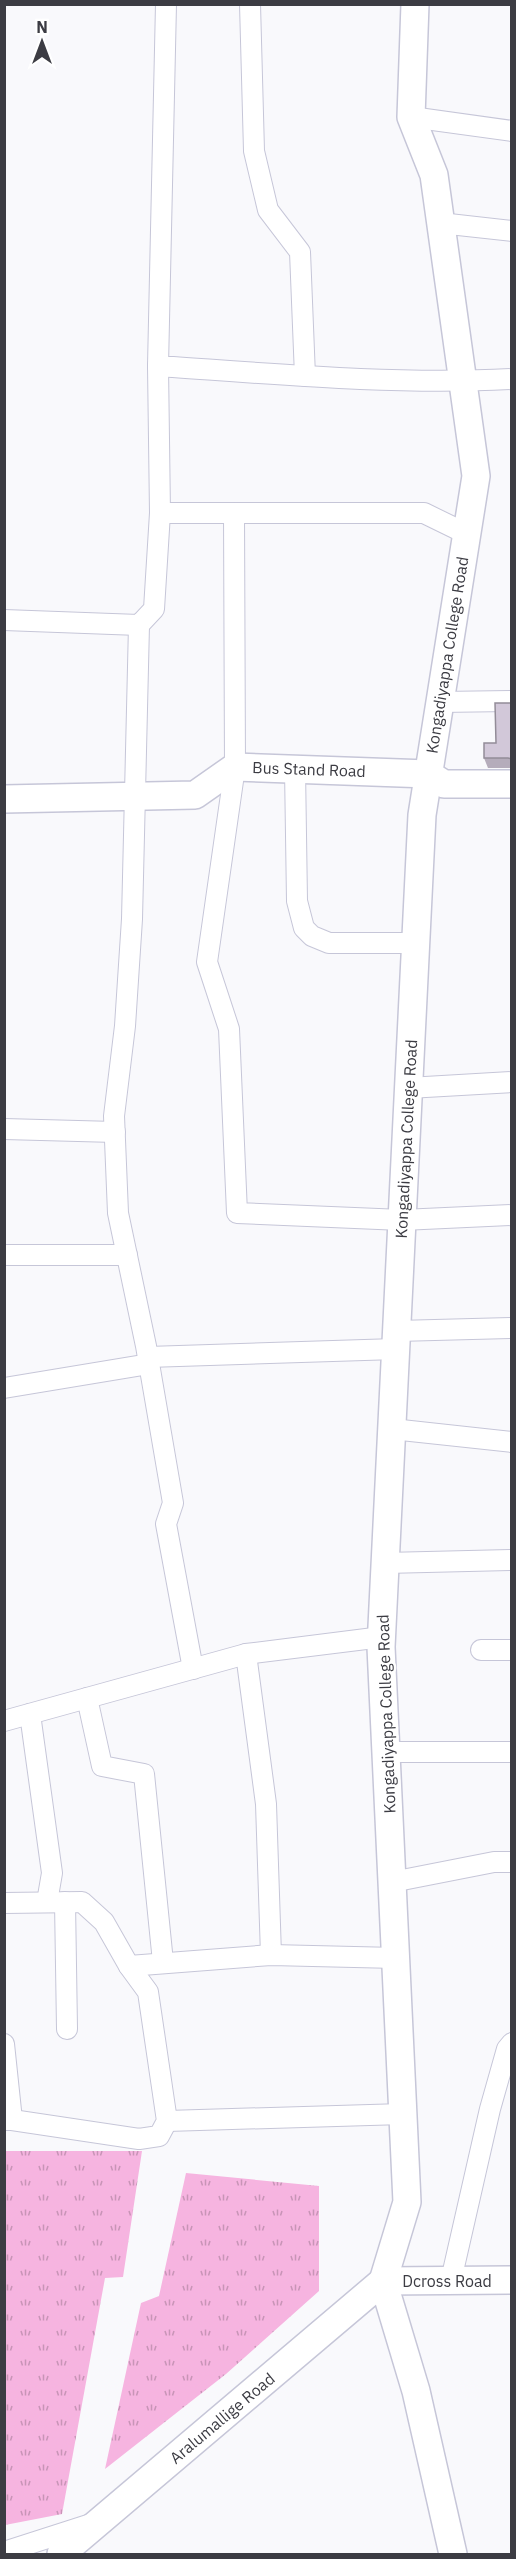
<svg xmlns="http://www.w3.org/2000/svg" width="516" height="2559" viewBox="0 0 516 2559" font-family="'IBM Plex Sans',sans-serif">
  <style>
    .grass { fill: url(#grass-tufts) }
    .lines { fill: none; stroke-linecap: round; stroke-linejoin: round }
    .street-casing { stroke: #c6c6d8; stroke-width: 22 }
    .secondary-casing { stroke: #c6c6d8; stroke-width: 30 }
    .street { stroke: #fff; stroke-width: 20 }
    .secondary { stroke: #fff; stroke-width: 27 }
    .wall { fill: #b5acbb }
    .building { fill: #d2c8d9; stroke: #938c98; stroke-width: 1.5 }
    .labels { text-anchor: middle; stroke-width: 5; stroke-linejoin: round; paint-order: stroke }
    .street-label { font-size: 16px; fill: #3c3c43; stroke: #fff }
  </style>
  <defs>
    <pattern id="grass-tufts" width="24" height="20" patternUnits="userSpaceOnUse" patternTransform="scale(1.5)"><rect width="24" height="20" fill="#f6b4e0"/><path d="M3 7l-1-3M5 7V3M7 7l1-3M15 17l-1-3M17 17v-4M19 17l1-3" fill="none" stroke="#c894b7"/></pattern>
  </defs>
  <rect width="100%" height="100%" fill="#f9f9fc"/>
  <g class="grass">
    <polygon points="5,2151 142,2151 123,2277 105,2278 62,2514 5,2525"/>
    <polygon points="186,2173 319,2186 319,2291 226,2374 105,2469 141,2303 159,2296"/>
  </g>
  <g class="lines">
    <defs>
      <g id="street">
        <path d="M166 4 158 366C275 374 394 385 512 379"/>
        <polyline points="250,4 254,151 268,210 300,252 305,376"/>
        <polyline points="411,117 512,131"/>
        <polyline points="440,223 512,231"/>
        <polyline points="160,513 424,513 467,534"/>
        <polyline points="234,513 235,767 207,962 229,1029 237,1213 402,1220 512,1215"/>
        <polyline points="4,620 139,625 154,609 160,513 158,366"/>
        <polyline points="139,625 132,919 125,1026 114,1116 118,1213 146,1346 173,1503 166,1524 193,1669"/>
        <polyline points="440,702 512,701"/>
        <polyline points="295,769 297,901 304,928 312,936 329,943 416,943"/>
        <polyline points="408,1088 512,1082"/>
        <polyline points="4,1129 115,1132"/>
        <polyline points="4,1255 127,1255"/>
        <polyline points="397,1331 512,1328"/>
        <polyline points="148,1357 396,1349"/>
        <polyline points="4,1388 149,1364"/>
        <polyline points="392,1429 512,1442"/>
        <polyline points="385,1563 512,1560"/>
        <polyline points="481,1650 512,1650"/>
        <polyline points="246,1654 266,1804 271,1955"/>
        <polyline points="87,1698 102,1766 144,1774 163,1962"/>
        <polyline points="30,1714 52,1873 47,1902"/>
        <polyline points="4,1721 246,1654 382,1637"/>
        <polyline points="386,1752 512,1752"/>
        <polyline points="392,1882 494,1862 512,1862"/>
        <polyline points="65,1902 67,2029"/>
        <polyline points="4,1903 82,1902 104,1922 129,1966 148,1992 167,2121 159,2136 139,2139 12,2120"/>
        <polyline points="129,1966 271,1955 396,1958"/>
        <polyline points="4,2044 12,2120 4,2120"/>
        <polyline points="167,2121 403,2114"/>
        <polyline points="451,2280 490,2109 507,2049 512,2043"/>
        <polyline points="4,2552 91,2524"/>
      </g>
      <g id="secondary">
        <polyline points="4,799 195,795 235,767 428,774 444,784 512,784"/>
        <polyline points="383,2281 407,2202 381,1647 422,815 476,476 434,175 411,117 415,4"/>
        <polyline points="383,2281 416,2391 453,2554"/>
        <polyline points="383,2281 512,2280"/>
        <polyline points="61,2554 383,2281"/>
      </g>
    </defs>
    <use href="#street" class="street-casing"/>
    <use href="#secondary" class="secondary-casing"/>
    <use href="#street" class="street"/>
    <use href="#secondary" class="secondary"/>
  </g>
  <polygon class="wall" points="512,703 512,768 488,768 484,758 496,743"/>
  <polygon class="building" points="495,703 512,703 512,759 508,758 484,758 484,743 496,743"/>
  <g class="labels">
    <g class="street-label">
      <text transform="translate(447 655) rotate(-81)" y="6">Kongadiyappa College Road</text>
      <text transform="translate(309 769) rotate(2)" y="6">Bus Stand Road</text>
      <text transform="translate(406 1139) rotate(-87)" y="6">Kongadiyappa College Road</text>
      <text transform="translate(386 1714) rotate(-92)" y="6">Kongadiyappa College Road</text>
      <text x="447" y="2287">Dcross Road</text>
      <text transform="translate(222 2418) rotate(-40)" y="6">Aralumallige Road</text>
    </g>
  </g>
  <rect width="516" height="2559" fill="none" stroke="#3c3c43" stroke-width="12"/>
  <g transform="translate(42 42)" stroke="#ffffff" stroke-width="4.5" paint-order="stroke">
  <path d="M0-4.5L10 22L0 15L-10 22Z" fill="#3c3c43"/>
  <text y="-9" font-size="16" font-weight="bold" text-anchor="middle" fill="#3c3c43">N</text>
  </g>
</svg>
